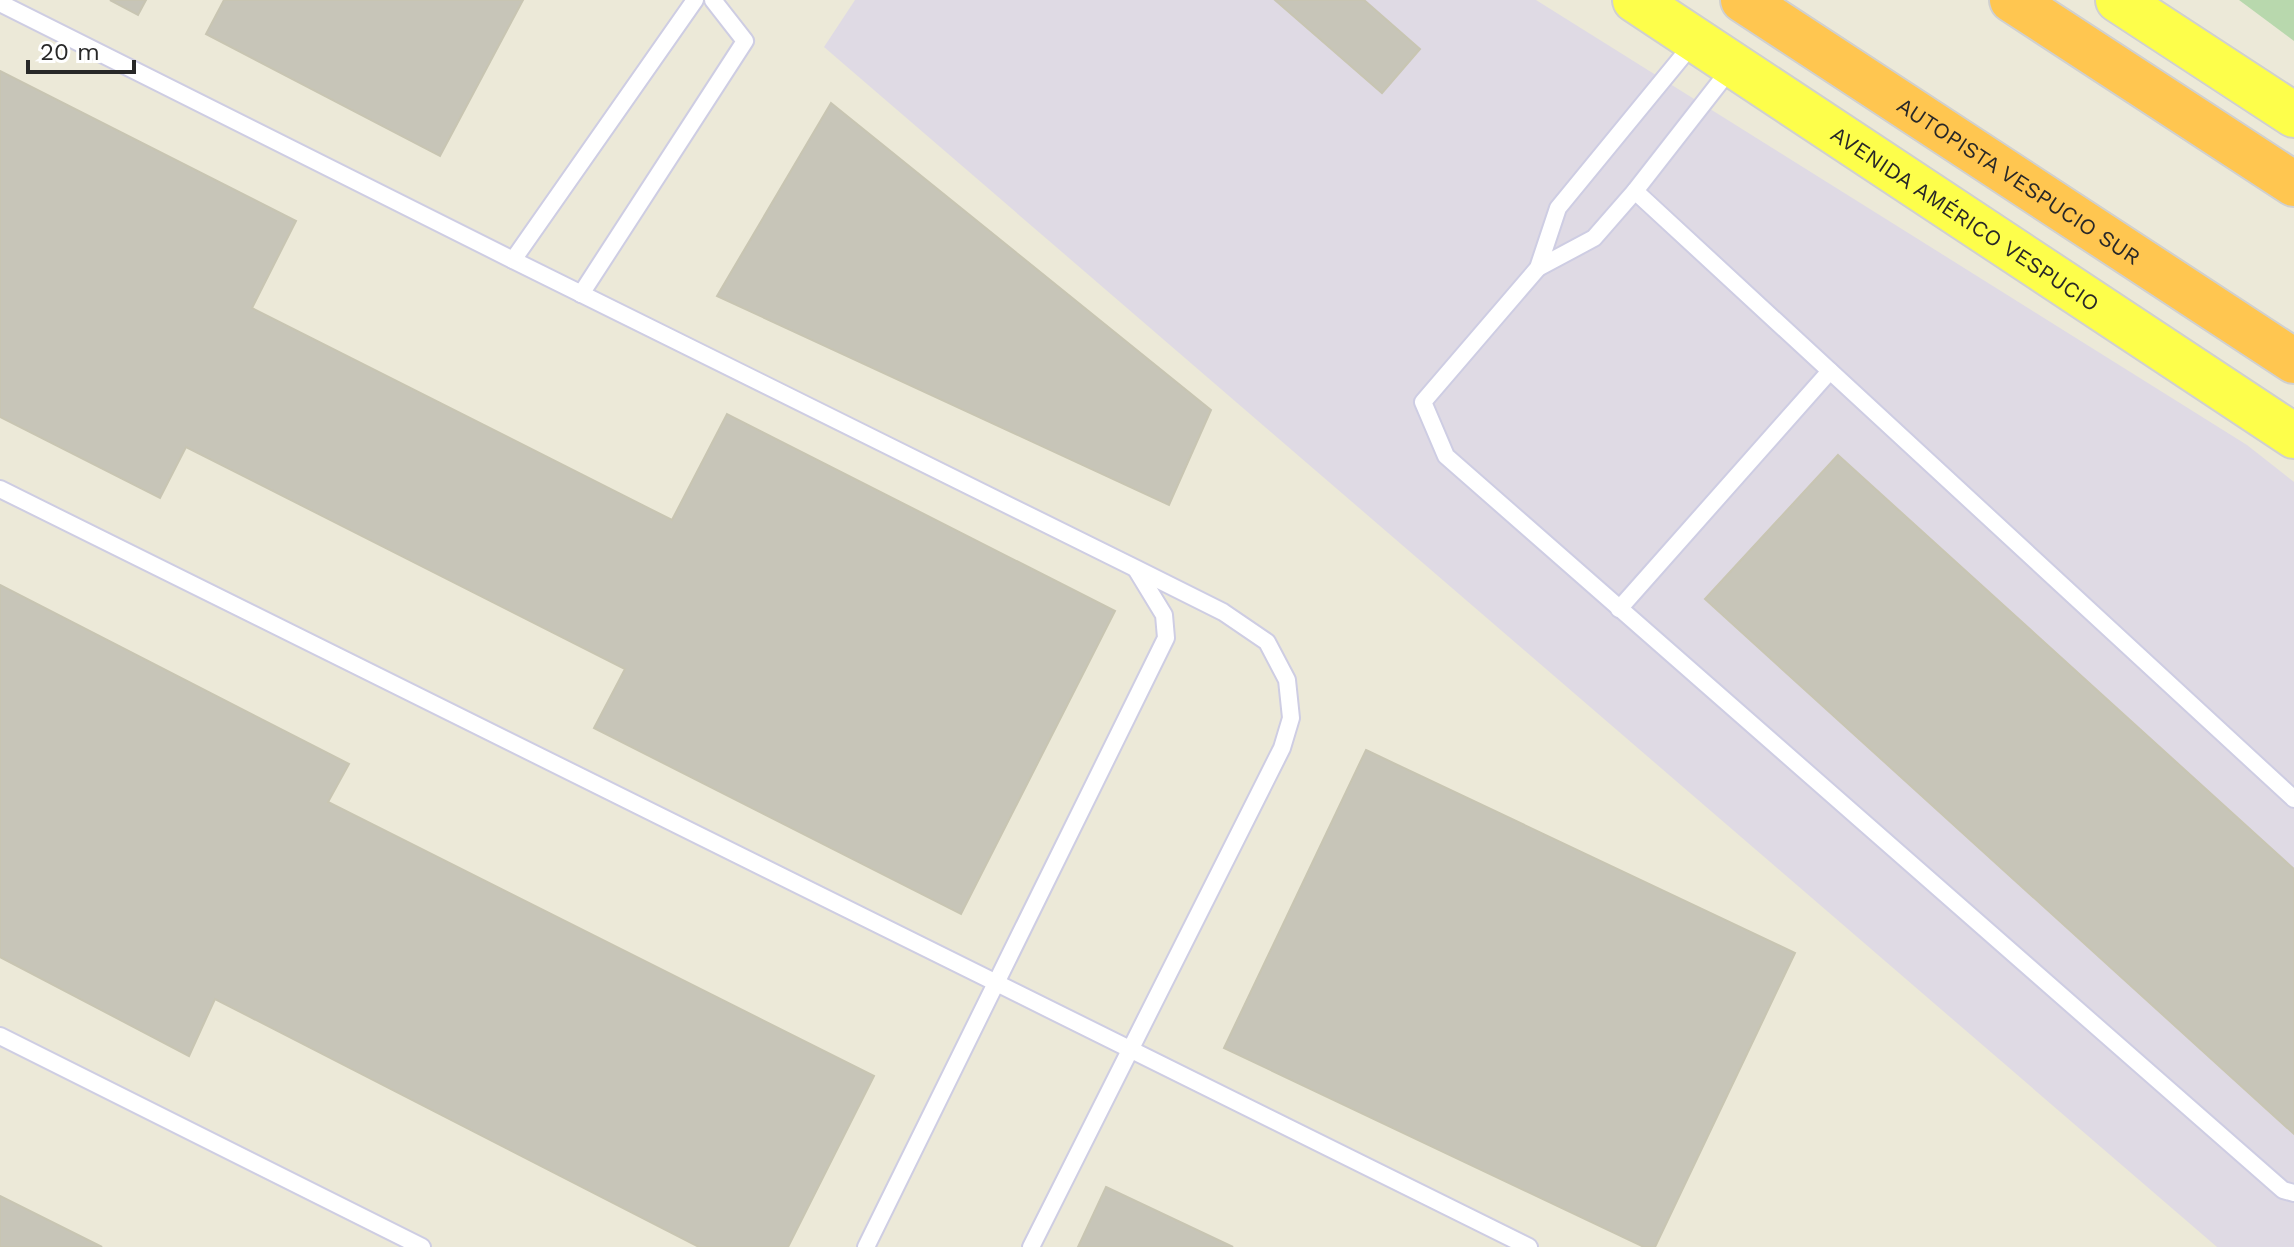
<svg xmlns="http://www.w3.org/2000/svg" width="2294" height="1247" viewBox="0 0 2294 1247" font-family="'Work Sans',sans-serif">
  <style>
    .industrial { fill: #dfdae4 }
    .cemetery { fill: #b8d8ad }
    .building { fill: #c7c5b8; stroke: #c8c5b2; stroke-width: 2 }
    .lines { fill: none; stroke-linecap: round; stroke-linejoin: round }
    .service-casing { stroke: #cecde3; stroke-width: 20 }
    .primary-casing { stroke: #d0d0d0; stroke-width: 48 }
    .motorway-casing { stroke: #d0d0d0; stroke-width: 48 }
    .service { stroke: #fff; stroke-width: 16 }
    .primary { stroke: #fdfe4b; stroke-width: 44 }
    .motorway { stroke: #ffc650; stroke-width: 44 }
    .labels { text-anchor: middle; stroke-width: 6; stroke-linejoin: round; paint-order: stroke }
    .street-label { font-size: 22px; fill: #282828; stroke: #fff }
  </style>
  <rect width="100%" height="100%" fill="#ece9d8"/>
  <polygon class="industrial" points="855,0 1536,0 2247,445 2294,482 2294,1247 2217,1247 824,47"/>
  <polygon class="cemetery" points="2239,0 2294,0 2294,41"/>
  <g class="building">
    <polygon points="110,0 146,0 138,15"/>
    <polygon points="224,0 523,0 440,156 206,34"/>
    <polygon points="1275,0 1364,0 1420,49 1382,93"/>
    <polygon points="0,71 296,221 252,308 672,520 727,414 1115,611 961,914 594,728 625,669 186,447 160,498 0,417"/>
    <polygon points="831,103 1211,410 1169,505 717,296"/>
    <polygon points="1838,455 2294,869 2294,1134 1705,599"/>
    <polygon points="0,585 349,764 328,802 874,1076 788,1247 699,1247 215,999 189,1056 0,957"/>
    <polygon points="1366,750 1795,953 1655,1247 1644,1247 1224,1048"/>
    <polygon points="1106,1187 1233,1247 1078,1247"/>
    <polygon points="0,1196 102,1247 0,1247"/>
  </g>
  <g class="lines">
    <defs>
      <g id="service">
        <polyline points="0,3 513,260 1135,568 1223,612 1267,642 1287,680 1291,718 1282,748 1031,1247"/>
        <polyline points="1695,41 1558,208 1538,268 1423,402 1446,456 2283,1190 2294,1193"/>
        <polyline points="1635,191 2294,799"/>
        <polyline points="513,260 695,0"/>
        <polyline points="1538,268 1594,238 1635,191 1731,68"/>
        <polyline points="581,294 745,41 713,0"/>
        <polyline points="0,489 1529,1247"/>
        <polyline points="1619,609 1830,371"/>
        <polyline points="0,1036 422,1247"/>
        <polyline points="866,1247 1166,638 1164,615 1136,569"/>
      </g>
      <g id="primary">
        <path id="s1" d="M1635 0 2294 436"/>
        <polyline points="2118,0 2294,115"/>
      </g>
      <g id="motorway">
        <path id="s2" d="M1743 0 2294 361"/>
        <polyline points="2012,0 2294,184"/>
      </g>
    </defs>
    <use href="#service" class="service-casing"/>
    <use href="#primary" class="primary-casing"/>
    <use href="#motorway" class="motorway-casing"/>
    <use href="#service" class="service"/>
    <use href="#primary" class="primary"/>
    <use href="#motorway" class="motorway"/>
  </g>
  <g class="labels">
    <g class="street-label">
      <text dy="8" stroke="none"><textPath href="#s2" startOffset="330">AUTOPISTA VESPUCIO SUR</textPath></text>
      <text dy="8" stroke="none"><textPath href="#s1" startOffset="396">AVENIDA AMÉRICO VESPUCIO</textPath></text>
    </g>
  </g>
  <path d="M28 60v12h106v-12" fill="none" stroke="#282828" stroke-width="4"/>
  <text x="40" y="60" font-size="24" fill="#282828" stroke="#ffffff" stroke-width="6" paint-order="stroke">20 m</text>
</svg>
